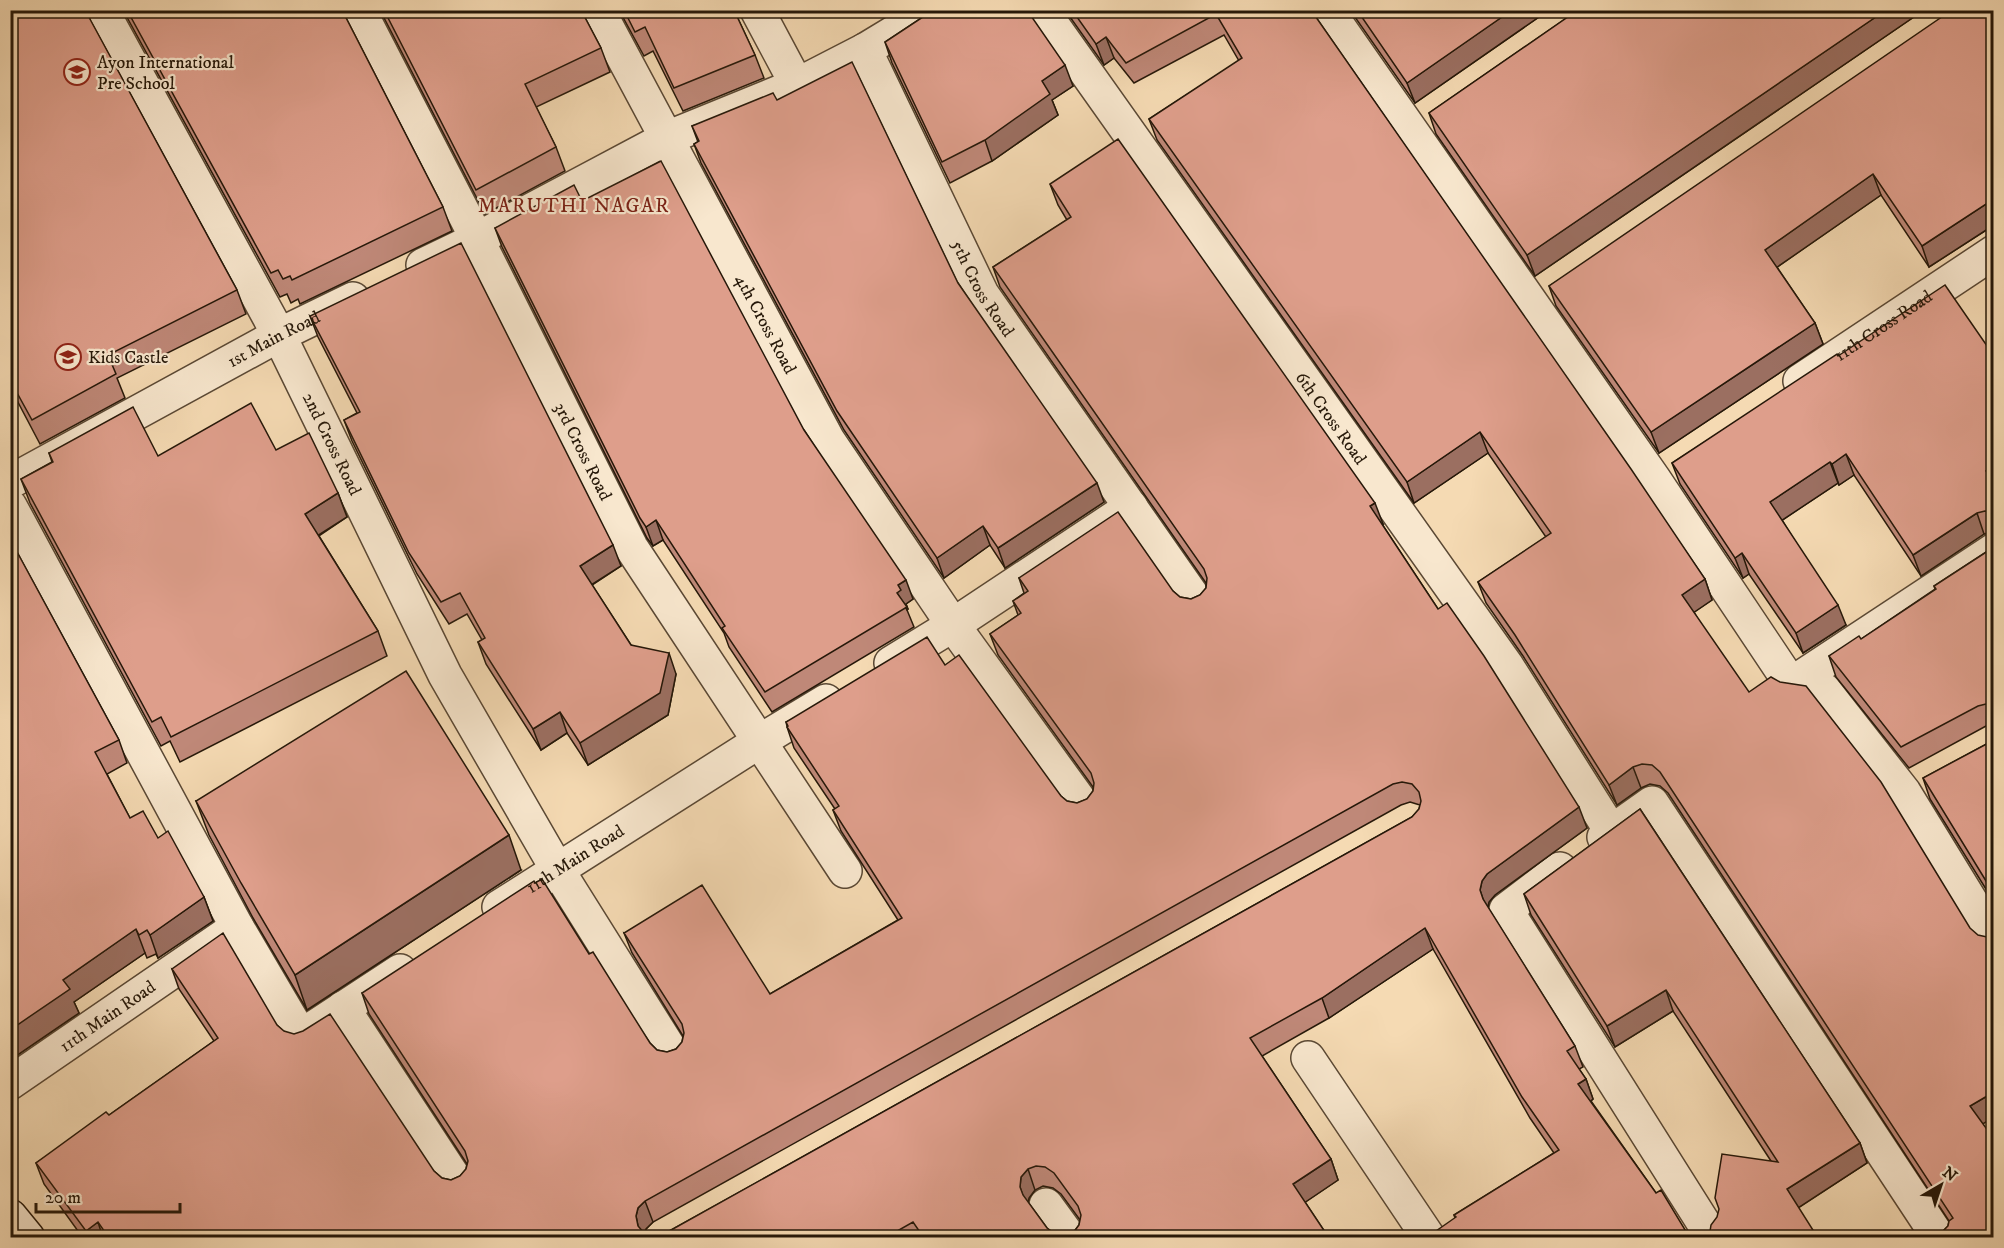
<svg xmlns="http://www.w3.org/2000/svg" width="2004" height="1248" viewBox="0 0 2004 1248" font-family="'IM FELL DW Pica',serif">
  <style>
    .lines { fill: none; stroke-linecap: round; stroke-linejoin: round }
    .minor-casing { stroke: #5a4834; stroke-width: 36 }
    .secondary-casing { stroke: #261809; stroke-width: 36 }
    .minor { stroke: #f8e7ce; stroke-width: 33 }
    .secondary { stroke: #f8e7ce; stroke-width: 33 }
    .wall { fill: #bf8878; stroke: #261809; stroke-width: 1.5; fill-rule: evenodd }
    .shaded-wall { fill: #9b6f61; stroke: #261809; stroke-width: 1.5 }
    .building { fill: #de9e8b; stroke: #261809; stroke-width: 1.5; fill-rule: evenodd }
    .labels { text-anchor: middle; stroke-width: 4.5; stroke-linejoin: round; paint-order: stroke }
    .poi-label { font-size: 18px; fill: #261809; stroke: #f8e7ce; text-anchor: start }
    .street-label { font-size: 18px; fill: #261809; stroke: #f8e7ce }
    .neighbourhood-label { font-size: 20px; letter-spacing: 1.5px; fill: #7a1f14; stroke: #f8e7ce }
  </style>
  <rect width="100%" height="100%" fill="#f5dab3"/>
  <filter id="stains"><feTurbulence type="fractalNoise" baseFrequency=".00333" numOctaves="4"/><feColorMatrix values="0 0 0 0 .2 0 0 0 0 .09 0 0 0 0 .02 0 0 0 .5 -.17"/></filter>
  <radialGradient id="worn" r=".72"><stop offset=".6" stop-color="#630" stop-opacity="0"/><stop offset="1" stop-color="#630" stop-opacity=".3"/></radialGradient>
  <g class="lines">
    <defs>
      <g id="minor">
        <path id="s1" d="M359 10 477 239 631 547 845 871"/>
        <path id="s2" d="M598 10 828 440 953 625 1083 805"/>
        <polyline points="757,10 797,85"/>
        <path id="s3" d="M1042 10 1507 666 1611 831"/>
        <polyline points="1327,10 1654,479 1791,684 1824,690 1904,792 1994,939"/>
        <path id="s4" d="M107 20 279 335 445 675 557 869 673 1054"/>
        <path id="s5" d="M865 50 982 294 1196 601"/>
        <polyline points="423,265 477,239 667,138 797,85 865,50 931,10"/>
        <path id="s6" d="M1800 381 1994 252"/>
        <path id="s7" d="M10 482 279 335 353 299"/>
        <polyline points="10,506 237,927"/>
        <polyline points="891,663 953,625 1131,507"/>
        <polyline points="1791,684 1994,550"/>
        <polyline points="1604,837 1652,803 1939,1238"/>
        <polyline points="1560,869 1506,910 1708,1230"/>
        <path id="s8" d="M499 907 760 741 826 701"/>
        <polyline points="343,1008 457,1182"/>
        <polyline points="1308,1058 1429,1238"/>
        <path id="s9" d="M10 1083 237 927 301 1036 400 971"/>
        <polyline points="1046,1205 1070,1238"/>
      </g>
      <polyline id="secondary" points="10,1216 28,1238"/>
    </defs>
    <use href="#minor" class="minor-casing"/>
    <use href="#secondary" class="secondary-casing"/>
    <use href="#minor" class="minor"/>
    <use href="#secondary" class="secondary"/>
  </g>
  <g class="wall">
    <polygon points="10,10 91,10 89,18 237,290 246,314 117,378 125,398 40,444 10,387"/>
    <polygon points="123,10 342,10 443,207 452,231 300,304 298,299 291,303 287,294 280,297"/>
    <polygon points="380,10 581,10 601,48 610,72 536,107 556,147 565,171 485,214"/>
    <polygon points="619,10 734,10 755,55 764,78 683,111 653,51 644,56"/>
    <polygon points="1065,10 1311,10 1705,579 1712,600 1694,612 1983,1124 1994,1238 1933,1236 1941,1233 1948,1226 1949,1221 1668,793 1660,786 1650,784 1641,788 1617,805 1523,656 1486,603 1478,582 1546,537 1488,453 1414,503 1157,140 1149,119 1239,61 1224,35 1134,83 1114,58 1104,65"/>
    <polygon points="1350,10 1549,10 1415,103"/>
    <polygon points="1578,10 1924,10 1535,276 1436,134 1429,113"/>
    <polygon points="1994,10 1994,225 1929,267 1881,195 1777,267 1815,323 1823,344 1659,453 1556,306 1549,286"/>
    <polygon points="921,13 1073,86 1052,100 1058,115 992,161 950,183 892,63 885,42 923,17"/>
    <polygon points="777,100 958,283 1104,502 1005,568 990,545 944,578 844,430 701,163 694,144 698,142 692,126"/>
    <path d="M1050 184 1383 524H1382L1438 609 1587 828 1495 895 1489 902 1488 908 1575 1046 1583 1067 1579 1069 1586 1079 1593 1099 1591 1101 1656 1193 1690 1238 1455 1218 1454 1215 1554 1153 1530 1118 1433 949 1329 1018 1262 1056 1331 1159 1338 1180 1305 1202 1329 1238H83L44 1184 36 1163 109 1115 214 1041 179 989 172 969 277 1025 434 1171 442 1178 451 1180 460 1176 466 1169 467 1164 369 1014 362 993 589 954 650 1043 657 1050 667 1052 676 1049 682 1042 683 1036 632 953 624 933 770 994 898 920 841 831 833 810 835 809 794 748 787 727V726L786 722 945 665 1061 796 1067 801 1077 803 1087 799 1093 791V787L998 655 990 634 1018 615 1013 601 1024 593 1019 578 1173 591 1180 597 1191 599 1200 595 1206 588V583L1000 287 993 267 1067 220 1058 205ZM1410 802 1420 805 1419 809 1412 817 664 1234 655 1236 645 1233 646 1229 653 1222 1401 805ZM1043 1186 1053 1188 1061 1194 1080 1220 1079 1225 1073 1233 1065 1236 1055 1234 1047 1228 1028 1202 1029 1198 1035 1190Z"/>
    <polygon points="582,201 804,430 913,599 906,604 908,609 907,610 914,627 772,712 729,647 724,633 663,540 653,546 647,538 502,247 495,228"/>
    <polygon points="310,316 621,566 592,585 631,645 676,674 668,715 588,765 567,733 541,750 486,664 478,642 482,640 467,614 449,624 417,574 352,441 344,420 357,413 318,337"/>
    <polygon points="1838,356 1994,356 1994,532 1984,534 1921,576 1854,475 1839,485 1838,483 1782,520 1846,625 1803,653 1749,574 1743,578 1680,484 1672,463"/>
    <polygon points="276,450 338,493 347,517 319,536 378,631 387,656 180,762 170,741 161,746 30,503 21,479 52,462 49,453 158,456"/>
    <polygon points="10,539 119,740 127,763 107,774 130,818 158,838 204,897 213,921 158,958 156,954 147,958 145,953 74,1002 79,1013 10,1060"/>
    <polygon points="1994,547 1994,724 1986,726 1909,768 1836,677 1829,656 1861,639 1935,589 1934,586"/>
    <polygon points="1994,740 1994,902 1930,799 1923,778"/>
    <polygon points="196,801 521,870 307,1010 253,918 209,835"/>
    <polygon points="1640,809 1860,1143 1867,1163 1799,1207 1771,1161 1673,1011 1615,1047 1531,915 1524,894"/>
  </g>
  <g class="shaded-wall">
    <polygon points="84,10 91,10 88,20"/>
    <polygon points="1512,10 1549,10 1415,103 1407,83"/>
    <polygon points="1886,10 1924,10 1535,276 1527,255"/>
    <polygon points="1106,37 1114,58 1104,65 1096,44"/>
    <polygon points="1065,65 1073,86 1052,100 1058,115 992,161 985,140 1042,81"/>
    <polygon points="1873,174 1881,195 1773,270 1765,250"/>
    <polygon points="1989,202 1994,215 1994,225 1929,267 1922,246"/>
    <polygon points="1815,323 1823,344 1659,453 1651,432"/>
    <polygon points="1480,432 1488,453 1414,503 1407,482"/>
    <polygon points="1846,454 1854,475 1839,485 1832,464"/>
    <polygon points="1830,462 1838,483 1778,523 1770,502"/>
    <polygon points="1994,465 1994,491 1986,471"/>
    <polygon points="1097,483 1104,502 1005,568 998,548"/>
    <polygon points="338,493 347,517 314,538 305,514"/>
    <polygon points="1375,503 1383,524 1378,527 1370,506"/>
    <polygon points="1977,513 1984,534 1921,576 1913,555"/>
    <polygon points="656,520 663,540 653,546 646,527"/>
    <polygon points="983,526 990,545 944,578 937,558"/>
    <polygon points="613,545 621,566 588,587 580,566"/>
    <polygon points="1742,553 1749,574 1743,578 1735,558"/>
    <polygon points="1705,579 1712,600 1690,615 1682,595"/>
    <polygon points="906,580 913,599 906,604 908,609 907,610 897,593 898,585"/>
    <polygon points="1838,605 1846,625 1803,653 1796,633"/>
    <polygon points="669,653 676,674 668,715 588,765 580,743"/>
    <polygon points="560,712 567,733 541,750 533,729"/>
    <polygon points="1633,767 1641,788 1617,805 1609,785"/>
    <polygon points="1579,807 1587,828 1495,895 1489,902 1487,911 1480,890 1482,881 1487,874"/>
    <polygon points="509,835 521,870 307,1010 295,975"/>
    <polygon points="204,897 213,921 158,958 150,935"/>
    <polygon points="1425,928 1433,949 1329,1018 1322,998"/>
    <polygon points="136,929 145,953 74,1002 79,1013 10,1060 10,1030 63,980"/>
    <polygon points="1666,990 1673,1011 1615,1047 1607,1026"/>
    <polygon points="1586,1079 1593,1099 1586,1105 1578,1084"/>
    <polygon points="1994,1092 1994,1117 1978,1127 1970,1106"/>
    <polygon points="1860,1143 1867,1163 1795,1210 1787,1189"/>
    <polygon points="1331,1159 1338,1180 1301,1205 1293,1184"/>
    <polygon points="1028,1169 1035,1190 1029,1198 1027,1208 1020,1187 1021,1177"/>
    <polygon points="645,1201 653,1222 646,1229 643,1238 638,1226 636,1216 638,1208"/>
    <polygon points="98,1222 103,1238 88,1238 86,1231"/>
  </g>
  <g class="building">
    <polygon points="10,10 85,10 237,290 108,355 116,374 32,420 10,380"/>
    <polygon points="127,10 342,10 443,207 292,280 290,276 283,279 278,270 271,273"/>
    <polygon points="384,10 581,10 601,48 525,84 556,147 476,190"/>
    <polygon points="624,10 734,10 755,55 674,88 645,27 635,32"/>
    <polygon points="924,10 1027,10 1065,65 1042,81 1050,94 985,140 942,162 885,42 923,17 921,13"/>
    <polygon points="1072,10 1311,10 1631,469 1705,579 1682,595 1749,692 1771,677 1780,682 1806,686 1881,782 1970,928 1978,935 1987,937 1994,935 1994,1092 1970,1106 1994,1139 1994,1238 1922,1238 1927,1235 1933,1236 1941,1233 1948,1226 1949,1221 1953,1218 1660,772 1652,765 1642,764 1633,767 1609,785 1515,635 1478,582 1551,533 1480,432 1407,482 1149,119 1242,58 1216,14 1126,63 1106,37 1096,44"/>
    <polygon points="1357,10 1512,10 1407,83"/>
    <polygon points="1578,10 1886,10 1527,255 1429,113"/>
    <polygon points="1952,10 1994,10 1994,207 1991,203 1989,202 1922,246 1873,174 1765,250 1815,323 1651,432 1549,286"/>
    <polygon points="852,62 958,283 1097,483 998,548 983,526 937,558 837,411 694,144 699,141 692,126 773,93 777,100"/>
    <path d="M1118 139 1375 503 1370 506 1438 609 1447 603 1484 656 1579 807 1487 874 1482 881 1480 890 1483 899 1575 1046 1567 1051 1586 1079 1578 1084 1656 1193 1661 1190 1690 1238H1426L1456 1217 1454 1215 1559 1150 1522 1097 1425 928 1322 998 1250 1038 1331 1159 1293 1184 1329 1238H924L913 1222 885 1238H109L98 1222 86 1231 36 1163 106 1112 109 1115 218 1038 172 969 223 933 277 1025 284 1031 294 1034 303 1031 330 1014 434 1171 442 1178 451 1180 460 1176 466 1169 468 1161 465 1151 362 993 534 881 535 883 542 879 589 954 593 952 650 1043 657 1050 667 1052 676 1049 682 1042 684 1033 682 1024 624 933 702 885 770 994 902 918 833 810 839 806 787 727 788 726 786 722 927 637 945 665 959 655 1061 796 1067 801 1077 803 1087 799 1093 791 1094 783 1091 773 990 634 1021 613 1013 601 1028 591 1019 578 1118 512 1173 591 1180 597 1191 599 1200 595 1206 588 1207 578 1204 569 993 267 1071 217 1050 184ZM1402 782 1412 784 1419 792 1421 801 1419 809 1412 817 664 1234 655 1236 645 1234 638 1226 636 1216 638 1208 645 1201 1393 784ZM1036 1166 1045 1167 1054 1173 1078 1206 1081 1215 1079 1225 1073 1233 1065 1236 1055 1234 1047 1228 1023 1195 1020 1187 1021 1177 1028 1169Z"/>
    <polygon points="661,161 804,430 906,580 898,585 901,590 897,593 907,607 765,692 722,628 725,626 656,520 646,527 640,518 495,228 574,185 582,201"/>
    <polygon points="461,243 613,545 580,566 631,645 669,653 660,693 580,743 560,712 533,729 478,642 485,638 460,593 441,602 409,553 344,420 360,412 310,316"/>
    <polygon points="1945,285 1994,356 1994,465 1986,471 1994,482 1994,512 1985,511 1977,513 1913,555 1846,454 1832,464 1830,462 1770,502 1838,605 1796,633 1742,553 1735,558 1672,463 1837,354 1838,356"/>
    <polygon points="251,403 276,450 309,433 338,493 305,514 378,631 171,737 161,717 152,722 21,479 53,462 49,453 133,407 158,456"/>
    <polygon points="10,539 119,740 95,752 130,818 143,811 158,838 168,831 204,897 150,935 147,930 139,935 136,929 63,980 70,989 10,1030"/>
    <polygon points="1994,547 1994,705 1986,704 1978,706 1901,747 1829,656 1859,636 1861,639 1936,589 1934,586"/>
    <polygon points="406,671 509,835 295,975 241,883 196,801"/>
    <polygon points="1994,740 1994,894 1923,778"/>
    <polygon points="1640,809 1860,1143 1787,1189 1818,1238 1709,1238 1711,1225 1717,1217 1719,1209 1715,1198 1722,1154 1778,1162 1666,990 1607,1026 1524,894"/>
  </g>
  <defs>
    <symbol id="school-ring" viewBox="-11 -11 22 22"><circle r="9.5" fill="#f8e7ce" stroke="#8f2418" stroke-width="1.5"/><path d="M0-5L7-2L0 1L-7-2ZM-4 1L0 2.5L4 1V4Q0 6-4 4Z" fill="#8f2418"/></symbol>
  </defs>
  <g fill-rule="evenodd">
    <use href="#school-ring" x="62" y="57" width="30" height="30"/>
    <use href="#school-ring" x="53" y="342" width="30" height="30"/>
  </g>
  <g class="labels">
    <g class="poi-label">
      <text x="97" y="68">Ayon International<tspan x="97" dy="21">Pre School</tspan></text>
      <text x="88" y="363">Kids Castle</text>
    </g>
    <g class="street-label">
      <text dy="6" stroke="none"><textPath href="#s5" startOffset="266">5th Cross Road</textPath></text>
      <text dy="6" stroke="none"><textPath href="#s2" startOffset="356">4th Cross Road</textPath></text>
      <text dy="6" stroke="none"><textPath href="#s6" startOffset="100">11th Cross Road</textPath></text>
      <text dy="6" stroke="none"><textPath href="#s7" startOffset="300">1st Main Road</textPath></text>
      <text dy="6" stroke="none"><textPath href="#s3" startOffset="500">6th Cross Road</textPath></text>
      <text dy="6" stroke="none"><textPath href="#s4" startOffset="480">2nd Cross Road</textPath></text>
      <text dy="6" stroke="none"><textPath href="#s1" startOffset="495">3rd Cross Road</textPath></text>
      <text dy="6" stroke="none"><textPath href="#s8" startOffset="90">11th Main Road</textPath></text>
      <text dy="6" stroke="none"><textPath href="#s9" startOffset="118">11th Main Road</textPath></text>
    </g>
    <g class="neighbourhood-label">
      <text x="574" y="212">MARUTHI NAGAR</text>
    </g>
  </g>
  <rect width="2004" height="1248" fill="none" stroke="#f5dab3" stroke-width="36"/>
  <rect x="12" y="12" width="1980" height="1224" fill="none" stroke="#261809" stroke-width="3"/>
  <rect x="18" y="18" width="1968" height="1212" fill="none" stroke="#261809" stroke-width="1.5"/>
  <g transform="translate(1941 1185) rotate(39)" stroke="#f8e7ce" stroke-width="4.5" paint-order="stroke">
  <path d="M0-4.5L10 22L0 15L-10 22Z" fill="#261809"/>
  <text y="-9" font-size="16" font-weight="bold" text-anchor="middle" fill="#261809">N</text>
  </g>
  <path d="M36 1203v9h144v-9" fill="none" stroke="#261809" stroke-width="3"/>
  <text x="45" y="1203" font-size="18" fill="#261809" stroke="#f8e7ce" stroke-width="4.5" paint-order="stroke">20 m</text>
  <rect width="100%" height="100%" filter="url(#stains)"/>
  <rect width="100%" height="100%" fill="url(#worn)"/>
</svg>
